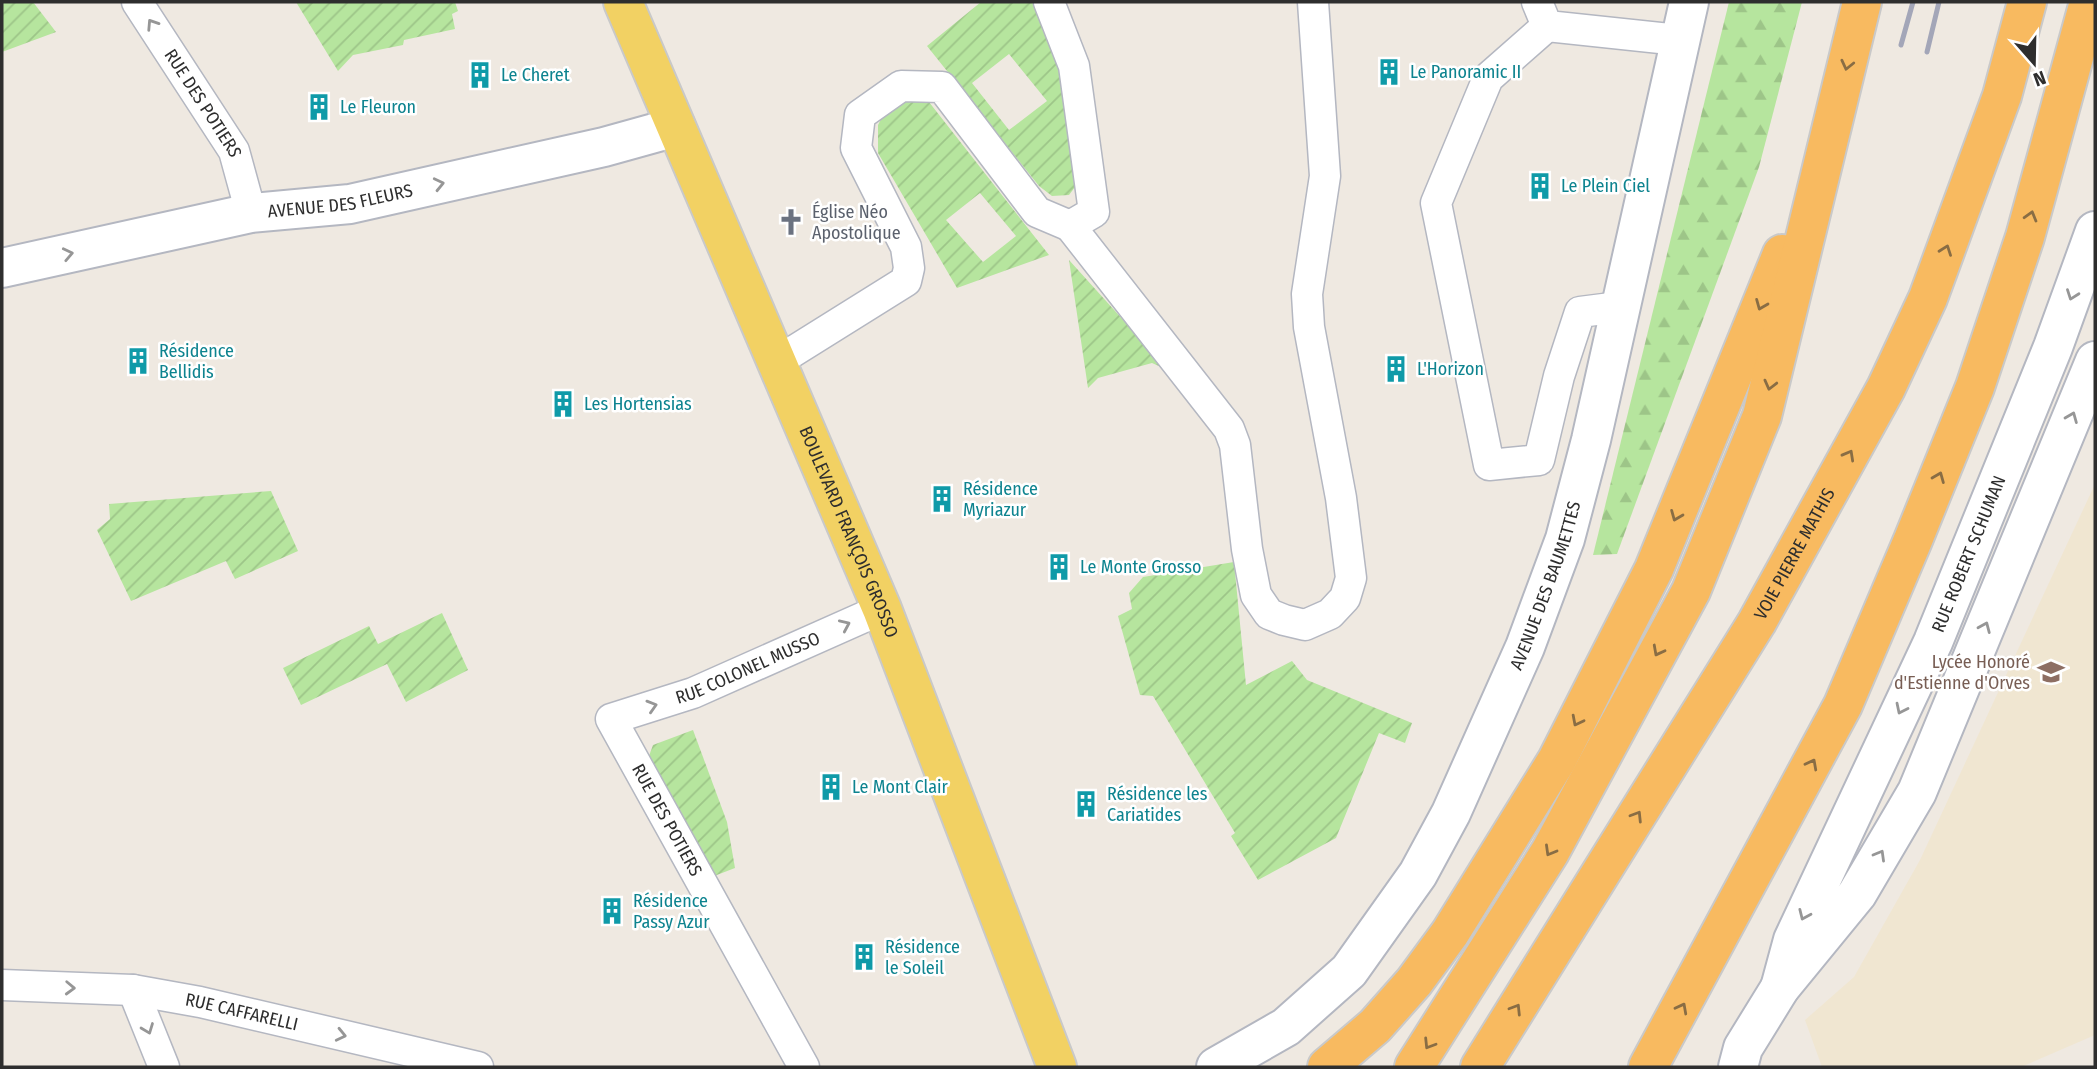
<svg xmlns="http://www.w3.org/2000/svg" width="2097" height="1069" viewBox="0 0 2097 1069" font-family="'Fira Sans Condensed',sans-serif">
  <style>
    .education { fill: #f0e6d1 }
    .forest { fill: url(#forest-firs) }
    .garden { fill: url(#garden-furrows); fill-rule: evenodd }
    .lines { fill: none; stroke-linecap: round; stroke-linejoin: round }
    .minor-casing { stroke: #b4b7c1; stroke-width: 33 }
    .tertiary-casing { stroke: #b4b7c1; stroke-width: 42 }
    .secondary-casing { stroke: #b4b7c1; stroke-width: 42 }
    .primary-casing { stroke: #c9c9c9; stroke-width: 42 }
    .trunk-casing { stroke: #c9c9c9; stroke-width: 42 }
    .minor { stroke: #fff; stroke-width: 30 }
    .tertiary { stroke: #fff; stroke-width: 38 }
    .secondary { stroke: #fff; stroke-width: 38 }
    .primary { stroke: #f2d163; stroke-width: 38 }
    .trunk { stroke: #f8ba60; stroke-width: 38 }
    .rail { stroke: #a3a6b8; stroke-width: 5 }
    .oneway { stroke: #969696 }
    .oneway2 { stroke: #896d44 }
    .labels { text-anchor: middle; stroke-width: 5; stroke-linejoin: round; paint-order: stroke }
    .culture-label { font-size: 18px; fill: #0d838f; stroke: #fff; text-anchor: start }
    .street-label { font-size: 18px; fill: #2e2e2e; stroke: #fff }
    .worship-label { font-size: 18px; fill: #5b616d; stroke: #fff; text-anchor: start }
    .education-label { font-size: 18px; fill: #785e54; stroke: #fff; text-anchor: end }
  </style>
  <defs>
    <pattern id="forest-firs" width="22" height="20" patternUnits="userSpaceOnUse" patternTransform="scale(1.75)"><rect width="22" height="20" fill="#b6e59e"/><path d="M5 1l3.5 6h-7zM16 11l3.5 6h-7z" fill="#9dc588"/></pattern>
    <pattern id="garden-furrows" width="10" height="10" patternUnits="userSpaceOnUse" patternTransform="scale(1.75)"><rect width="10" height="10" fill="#b6e59e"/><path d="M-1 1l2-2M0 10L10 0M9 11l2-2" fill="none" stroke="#9dc588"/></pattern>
  </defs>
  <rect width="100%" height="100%" fill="#efe9e1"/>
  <polygon class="education" points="2095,484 2095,1035 2021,1067 1822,1067 1805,1020 1854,977 1920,860"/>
  <polygon class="forest" points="1729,2 1802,2 1759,167 1617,554 1593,555"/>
  <g class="garden">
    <polygon points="2,2 33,2 56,32 2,52"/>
    <polygon points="296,2 455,2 458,11 452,14 455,29 404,40 403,45 353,55 338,71"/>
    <path d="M981 2H1032L1056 54 1069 123 1075 187 1069 195 1052 196 1039 186 927 46ZM1009 54 1047 101 1009 130 972 83Z"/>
    <path d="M906 100 929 102 1049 255 957 288 878 153V125L883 115ZM980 193 1016 236 983 262 946 220Z"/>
    <polygon points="1069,260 1162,363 1161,367 1152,363 1098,378 1088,388"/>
    <polygon points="271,491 298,551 235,579 226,561 131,601 97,530 110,519 109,504"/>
    <polygon points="1234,562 1246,685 1292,661 1307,680 1412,723 1405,743 1379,733 1336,838 1258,880 1231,836 1235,833 1153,696 1140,695 1118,616 1132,609 1129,593 1143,577"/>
    <polygon points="442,613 468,670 406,702 387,664 301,705 283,668 369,626 378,644"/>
    <polygon points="693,730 727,822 735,868 709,878 645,767 653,745"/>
  </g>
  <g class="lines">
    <defs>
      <g id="minor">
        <path id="s1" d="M137 2 234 151 251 213"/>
        <polyline points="1537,2 1547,26 1679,40"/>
        <polyline points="1547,26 1488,78 1436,203 1489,465 1539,460 1559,376 1580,312 1619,307"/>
        <polyline points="1070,226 1229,429 1235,445 1247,549 1256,595 1269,614 1284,620 1305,625 1330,614 1345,598 1351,578 1341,498 1309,327 1307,294 1325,176 1313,2"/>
        <polyline points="778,361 906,281 909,268 906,247 856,148 860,115 901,86 942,87 1037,212 1070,226 1094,212 1074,66 1049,2"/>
        <path id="s2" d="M2 985 133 990 200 1002 478 1067"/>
        <polyline points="133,990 164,1067"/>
        <path id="s3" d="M804 1067 611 719 693 693 882 609"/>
      </g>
      <g id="tertiary">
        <path id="s4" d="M1780 988 1793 940 1933 642 2053 347 2095 231"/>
        <path id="s5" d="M1216 1067 1286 1027 1349 971 1418 874 1451 813 1525 647 1565 539 1591 440 1689 2"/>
        <polyline points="1738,1067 1743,1048 1780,988 1857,894 1917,792 2095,361"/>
      </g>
      <g id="secondary">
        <path id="s6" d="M2 268 251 213 350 204 604 147 676 127"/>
      </g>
      <g id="primary">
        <path id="s7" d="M623 2 882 609 1057 1067"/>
      </g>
      <g id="trunk">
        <polyline points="1327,1067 1375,1026 1414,982 1450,933 1557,760 1654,569 1782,254"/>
        <polyline points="1414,1067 1550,852 1691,591 1762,416 1862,2"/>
        <path id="s8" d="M1480 1067 1757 622 1886 388 1928 298 2002 96 2027 2"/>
        <polyline points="1648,1067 1843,705 1913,540 1975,387 2025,237 2089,2"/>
      </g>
    </defs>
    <use href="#minor" class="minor-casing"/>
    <use href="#tertiary" class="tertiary-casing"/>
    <use href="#secondary" class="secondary-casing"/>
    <use href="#primary" class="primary-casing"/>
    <use href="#trunk" class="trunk-casing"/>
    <use href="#minor" class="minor"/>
    <use href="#tertiary" class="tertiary"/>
    <use href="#secondary" class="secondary"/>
    <use href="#primary" class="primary"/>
    <use href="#trunk" class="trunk"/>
    <g class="rail">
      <polyline points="1901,45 1913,2"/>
      <polyline points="1927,52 1939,2"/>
    </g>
  </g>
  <defs><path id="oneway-chevron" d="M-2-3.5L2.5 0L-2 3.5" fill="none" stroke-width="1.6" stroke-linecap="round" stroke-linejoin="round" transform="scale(1.75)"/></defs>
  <g class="oneway">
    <use href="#oneway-chevron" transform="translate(152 24) rotate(-123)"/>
    <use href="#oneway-chevron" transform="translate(439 184) rotate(-13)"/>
    <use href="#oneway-chevron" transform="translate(68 254) rotate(-12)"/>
    <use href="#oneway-chevron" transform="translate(2072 295) rotate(110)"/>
    <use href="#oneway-chevron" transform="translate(2072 417) rotate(-68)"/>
    <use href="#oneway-chevron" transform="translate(845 625) rotate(-24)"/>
    <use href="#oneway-chevron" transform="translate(1985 627) rotate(-67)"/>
    <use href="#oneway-chevron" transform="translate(652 706) rotate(-17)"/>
    <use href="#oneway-chevron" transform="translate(1901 709) rotate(116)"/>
    <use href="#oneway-chevron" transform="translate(1880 855) rotate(-60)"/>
    <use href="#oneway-chevron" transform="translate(1804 915) rotate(114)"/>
    <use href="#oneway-chevron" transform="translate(70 988) rotate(2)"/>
    <use href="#oneway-chevron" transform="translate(148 1029) rotate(69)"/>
    <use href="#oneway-chevron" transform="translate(341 1035) rotate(13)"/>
  </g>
  <g class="oneway2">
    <use href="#oneway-chevron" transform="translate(1847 65) rotate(103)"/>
    <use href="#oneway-chevron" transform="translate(2031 216) rotate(-74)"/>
    <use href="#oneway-chevron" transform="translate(1946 250) rotate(-70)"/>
    <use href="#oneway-chevron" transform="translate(1761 305) rotate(112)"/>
    <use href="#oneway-chevron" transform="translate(1770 385) rotate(104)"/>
    <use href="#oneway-chevron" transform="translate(1849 455) rotate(-61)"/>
    <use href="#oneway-chevron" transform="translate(1939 477) rotate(-68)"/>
    <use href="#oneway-chevron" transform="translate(1676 516) rotate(112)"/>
    <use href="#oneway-chevron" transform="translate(1658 651) rotate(118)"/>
    <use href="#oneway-chevron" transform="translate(1577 721) rotate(117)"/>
    <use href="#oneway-chevron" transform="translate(1812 764) rotate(-62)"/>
    <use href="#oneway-chevron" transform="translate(1637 816) rotate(-58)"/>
    <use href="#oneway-chevron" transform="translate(1550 851) rotate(120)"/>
    <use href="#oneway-chevron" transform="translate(1682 1008) rotate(-62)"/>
    <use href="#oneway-chevron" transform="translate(1516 1009) rotate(-58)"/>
    <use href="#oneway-chevron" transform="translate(1429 1044) rotate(122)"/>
  </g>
  <defs>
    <symbol id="building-bare" viewBox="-9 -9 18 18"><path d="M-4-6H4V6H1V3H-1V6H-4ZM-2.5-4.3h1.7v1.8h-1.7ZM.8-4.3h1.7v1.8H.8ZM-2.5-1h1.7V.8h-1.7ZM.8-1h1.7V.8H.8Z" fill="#0f9aa8" stroke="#fff" stroke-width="2.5" paint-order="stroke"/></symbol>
    <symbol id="church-bare" viewBox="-9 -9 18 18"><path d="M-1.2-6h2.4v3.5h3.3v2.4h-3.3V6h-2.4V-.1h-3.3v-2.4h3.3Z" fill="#6b7280" stroke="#fff" stroke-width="2.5" paint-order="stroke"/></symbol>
    <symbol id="school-bare" viewBox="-9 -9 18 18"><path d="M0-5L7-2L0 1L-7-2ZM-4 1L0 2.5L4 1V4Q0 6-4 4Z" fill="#8d6e63" stroke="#fff" stroke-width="2.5" paint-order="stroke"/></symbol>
  </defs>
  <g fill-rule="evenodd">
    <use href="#building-bare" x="1370" y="53" width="38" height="38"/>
    <use href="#building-bare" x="461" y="56" width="38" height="38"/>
    <use href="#building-bare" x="300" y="88" width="38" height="38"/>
    <use href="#building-bare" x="1521" y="167" width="38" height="38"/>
    <use href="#church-bare" x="772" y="203" width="38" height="38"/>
    <use href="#building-bare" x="119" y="342" width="38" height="38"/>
    <use href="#building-bare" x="1377" y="350" width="38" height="38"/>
    <use href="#building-bare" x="544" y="385" width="38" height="38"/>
    <use href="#building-bare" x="923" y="480" width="38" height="38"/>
    <use href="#building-bare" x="1040" y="548" width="38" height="38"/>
    <use href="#school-bare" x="2032" y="653" width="38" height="38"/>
    <use href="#building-bare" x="812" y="768" width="38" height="38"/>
    <use href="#building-bare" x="1067" y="785" width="38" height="38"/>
    <use href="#building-bare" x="593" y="892" width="38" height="38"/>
    <use href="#building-bare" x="845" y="938" width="38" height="38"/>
  </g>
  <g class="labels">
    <g class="culture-label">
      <text x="1410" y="78">Le Panoramic II</text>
      <text x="501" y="81">Le Cheret</text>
      <text x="340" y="113">Le Fleuron</text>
      <text x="1561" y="192">Le Plein Ciel</text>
      <text x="159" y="357">Résidence<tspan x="159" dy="21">Bellidis</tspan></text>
      <text x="1417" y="375">L'Horizon</text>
      <text x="584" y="410">Les Hortensias</text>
      <text x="963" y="495">Résidence<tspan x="963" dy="21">Myriazur</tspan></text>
      <text x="1080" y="573">Le Monte Grosso</text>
      <text x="852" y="793">Le Mont Clair</text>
      <text x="1107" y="800">Résidence les<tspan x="1107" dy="21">Cariatides</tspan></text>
      <text x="633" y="907">Résidence<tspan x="633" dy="21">Passy Azur</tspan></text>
      <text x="885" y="953">Résidence<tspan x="885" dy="21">le Soleil</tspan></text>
    </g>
    <g class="street-label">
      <text dy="6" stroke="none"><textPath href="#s1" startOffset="121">RUE DES POTIERS</textPath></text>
      <text dy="6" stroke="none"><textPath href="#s6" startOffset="345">AVENUE DES FLEURS</textPath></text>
      <text dy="6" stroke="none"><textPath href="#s7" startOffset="576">BOULEVARD FRANÇOIS GROSSO</textPath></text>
      <text dy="6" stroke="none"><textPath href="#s8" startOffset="602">VOIE PIERRE MATHIS</textPath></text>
      <text dy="6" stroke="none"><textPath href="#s4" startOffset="474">RUE ROBERT SCHUMAN</textPath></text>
      <text dy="6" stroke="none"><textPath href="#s5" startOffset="600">AVENUE DES BAUMETTES</textPath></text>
      <text dy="6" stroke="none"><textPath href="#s3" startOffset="544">RUE COLONEL MUSSO</textPath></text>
      <text transform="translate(667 820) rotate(61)" y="6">RUE DES POTIERS</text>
      <text dy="6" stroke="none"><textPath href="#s2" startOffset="242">RUE CAFFARELLI</textPath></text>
    </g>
    <g class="worship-label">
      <text x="812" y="218">Église Néo<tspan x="812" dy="21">Apostolique</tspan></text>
    </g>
    <g class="education-label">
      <text x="2030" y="668">Lycée Honoré<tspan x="2030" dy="21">d'Estienne d'Orves</tspan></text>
    </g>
  </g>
  <rect width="2097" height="1069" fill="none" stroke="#2e2e2e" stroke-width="7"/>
  <g transform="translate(2034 63) rotate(160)" stroke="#ffffff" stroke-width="5" paint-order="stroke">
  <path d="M0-5L12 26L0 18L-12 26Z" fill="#2e2e2e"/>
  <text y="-10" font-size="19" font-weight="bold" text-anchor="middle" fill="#2e2e2e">N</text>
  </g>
</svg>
